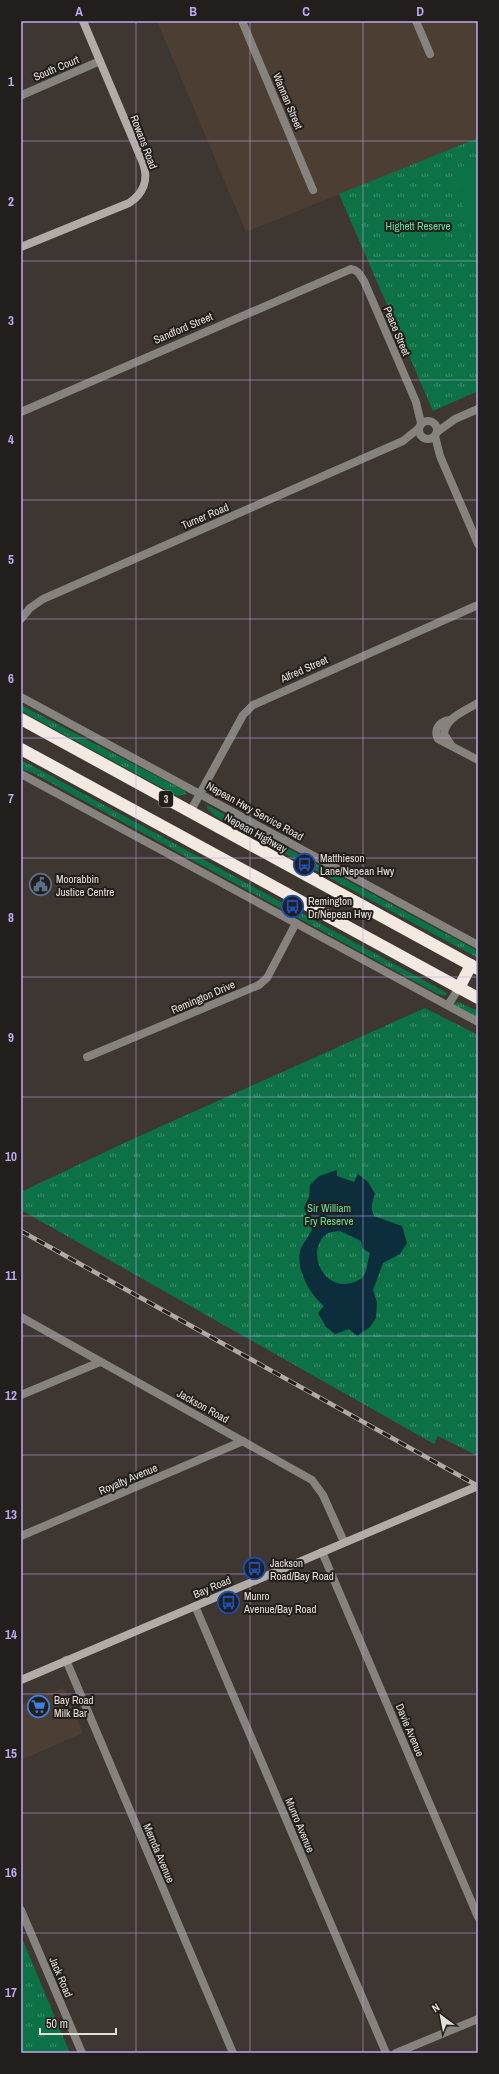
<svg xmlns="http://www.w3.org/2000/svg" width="499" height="2074" viewBox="0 0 499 2074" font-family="'Archivo Narrow',sans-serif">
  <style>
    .built { fill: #4c3e33 }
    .grass { fill: url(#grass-tufts) }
    .garden { fill: #0c7246 }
    .water { fill: #0c2d3b; fill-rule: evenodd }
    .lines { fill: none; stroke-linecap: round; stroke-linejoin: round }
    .street { stroke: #86827e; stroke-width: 8 }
    .secondary { stroke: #b2aca6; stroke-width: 8 }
    .highway { stroke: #f2e9e0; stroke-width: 12 }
    .rail-casing { stroke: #b0a9a5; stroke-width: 4.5 }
    .rail { stroke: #221e1b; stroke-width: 3; stroke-dasharray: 9; stroke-linecap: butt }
    .grid { fill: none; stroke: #c1a8f3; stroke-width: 1; stroke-opacity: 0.55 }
    .labels { text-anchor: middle; stroke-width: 4; stroke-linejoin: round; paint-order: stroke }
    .shield { fill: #221e1b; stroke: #aaa5a1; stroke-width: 1 }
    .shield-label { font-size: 10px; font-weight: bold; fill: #e5dfdb }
    .street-label { font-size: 11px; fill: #e5dfdb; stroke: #221e1b }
    .park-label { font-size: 11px; fill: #65df9e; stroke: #221e1b }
    .poi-label { font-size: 11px; fill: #e5dfdb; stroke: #221e1b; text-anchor: start }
    .neatline { fill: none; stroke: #c1a8f3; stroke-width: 1.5 }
    .grid-label { font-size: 13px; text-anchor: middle; font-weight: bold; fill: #c1a8f3 }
  </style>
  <defs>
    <pattern id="grass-tufts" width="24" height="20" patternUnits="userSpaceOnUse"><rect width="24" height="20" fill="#0c7246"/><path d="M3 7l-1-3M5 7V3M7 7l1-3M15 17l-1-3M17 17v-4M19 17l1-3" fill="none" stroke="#3b8c69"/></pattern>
  </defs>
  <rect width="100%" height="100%" fill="#3e3630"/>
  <g class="built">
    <polygon points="157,21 478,21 478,138 246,232"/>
    <polygon points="64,1687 83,1733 21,1760 21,1705"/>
  </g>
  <g class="grass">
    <polygon points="478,138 478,391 433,411 339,194"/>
    <polygon points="21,705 185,791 187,794 177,796 21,711"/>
    <polygon points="21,760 33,766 447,993 445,996 436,993 33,773 21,769"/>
    <polygon points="207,805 478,951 478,958 215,816 207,808"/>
    <polygon points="458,1002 478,1011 478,1018 452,1004"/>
    <polygon points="425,1008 478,1035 478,1456 438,1436 434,1444 21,1210 21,1192 124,1143"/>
    <polygon points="21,1936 70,2053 21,2053"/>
  </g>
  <g class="garden">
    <polygon points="478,155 478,249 469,232 455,172"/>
    <polygon points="433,227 451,239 442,253 424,241"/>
  </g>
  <path class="water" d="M337 1170V1176L354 1182 358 1174 368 1182 375 1194C372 1202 370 1208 374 1216L402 1226 407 1243 400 1254 383 1263 373 1290 377 1302 376 1318 370 1327 357 1336 349 1329 335 1334 326 1327 318 1313 324 1306C310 1295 296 1270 300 1251 303 1242 309 1237 312 1229L304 1208 309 1197 310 1185 319 1176ZM340 1231 361 1241 362 1248 370 1253C368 1259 367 1272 363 1277 359 1281 352 1283 346 1284 318 1285 307 1246 328 1233 331 1232 336 1231 340 1231Z"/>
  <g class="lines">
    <g class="street">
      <polyline points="242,21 313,190"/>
      <polyline points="416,21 430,54"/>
      <polyline points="22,95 100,61"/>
      <path d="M21 412 351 269C358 270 360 275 364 281L416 402 421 423"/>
      <circle cx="428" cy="430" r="9"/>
      <polyline points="437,432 455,419 478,409"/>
      <polyline points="435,436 440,456 478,544"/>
      <polyline points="21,619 30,608 43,599 403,441 419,428"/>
      <polyline points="21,697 478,945"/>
      <path d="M450 720C440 721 433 729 438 739L478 760"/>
      <path d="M451 745 444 734C445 718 466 710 478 703"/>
      <polyline points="21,774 478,1022"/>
      <polyline points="190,812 243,715 253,705 478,605"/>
      <polyline points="448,1005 459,988"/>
      <polyline points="87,1057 259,985 267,978 296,923"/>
      <polyline points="21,1317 312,1480 323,1495 344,1542"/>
      <polyline points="21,1395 100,1362"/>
      <polyline points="21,1536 243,1441"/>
      <polyline points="322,1552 478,1917"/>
      <polyline points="195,1606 386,2053"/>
      <polyline points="66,1660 233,2053"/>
      <polyline points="21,1910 82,2053"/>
      <polyline points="396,2053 478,2019"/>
    </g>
    <g class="secondary">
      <path d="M21 247 129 203C143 194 149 180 143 163L83 21"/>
      <polyline points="21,1680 478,1486"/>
    </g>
    <g class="highway">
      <polyline points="21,719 478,969"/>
      <polyline points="21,749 478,998"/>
      <polyline points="459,988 471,965"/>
    </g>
    <defs>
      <polyline id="rail" points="21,1231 478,1486"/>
    </defs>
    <use href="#rail" class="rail-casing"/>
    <use href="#rail" class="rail"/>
  </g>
  <path class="grid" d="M136 21V2053M250 21V2053M363 21V2053M21 141H478M21 261H478M21 380H478M21 500H478M21 619H478M21 738H478M21 858H478M21 977H478M21 1097H478M21 1216H478M21 1336H478M21 1455H478M21 1574H478M21 1694H478M21 1813H478M21 1933H478"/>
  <defs>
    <symbol id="bus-ring" viewBox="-11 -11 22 22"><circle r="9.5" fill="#221e1b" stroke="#1a4fb4" stroke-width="1.5"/><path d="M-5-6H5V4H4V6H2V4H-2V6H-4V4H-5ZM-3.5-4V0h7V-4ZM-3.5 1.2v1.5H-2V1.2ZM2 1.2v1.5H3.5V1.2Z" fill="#1a4fb4"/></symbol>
    <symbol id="civic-ring" viewBox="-11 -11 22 22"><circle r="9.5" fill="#221e1b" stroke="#5c6f8a" stroke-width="1.5"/><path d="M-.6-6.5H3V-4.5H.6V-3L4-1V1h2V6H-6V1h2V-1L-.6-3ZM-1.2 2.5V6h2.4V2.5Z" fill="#5c6f8a"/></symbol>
    <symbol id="supermarket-ring" viewBox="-11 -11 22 22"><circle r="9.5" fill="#221e1b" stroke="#3f7fe0" stroke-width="1.5"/><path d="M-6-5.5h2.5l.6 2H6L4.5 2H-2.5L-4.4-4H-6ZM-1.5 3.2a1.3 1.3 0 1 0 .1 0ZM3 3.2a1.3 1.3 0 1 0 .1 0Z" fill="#3f7fe0"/></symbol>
  </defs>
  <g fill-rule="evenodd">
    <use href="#bus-ring" x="292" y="852" width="25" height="25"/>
    <use href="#civic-ring" x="28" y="872" width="25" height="25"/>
    <use href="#bus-ring" x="280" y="894" width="25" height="25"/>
    <use href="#bus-ring" x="242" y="1556" width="25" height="25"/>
    <use href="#bus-ring" x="216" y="1590" width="25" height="25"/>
    <use href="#supermarket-ring" x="26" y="1694" width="25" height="25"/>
  </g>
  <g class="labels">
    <rect class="shield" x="159" y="791" width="14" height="16" rx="3"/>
    <g class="shield-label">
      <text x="166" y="803">3</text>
    </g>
    <g class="street-label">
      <text transform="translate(56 68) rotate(-23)" y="4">South Court</text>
      <text transform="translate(288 101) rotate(67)" y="4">Wannan Street</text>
      <text transform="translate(144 142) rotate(69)" y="4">Rowans Road</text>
      <text transform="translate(183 328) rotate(-23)" y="4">Sandford Street</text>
      <text transform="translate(397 331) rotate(67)" y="4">Peace Street</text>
      <text transform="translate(205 516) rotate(-23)" y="4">Turner Road</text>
      <text transform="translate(304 669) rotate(-24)" y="4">Alfred Street</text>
      <text transform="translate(255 811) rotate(29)" y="4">Nepean Hwy Service Road</text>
      <text transform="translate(256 833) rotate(29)" y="4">Nepean Highway</text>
      <text transform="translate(203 997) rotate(-23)" y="4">Remington Drive</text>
      <text transform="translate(203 1406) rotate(29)" y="4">Jackson Road</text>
      <text transform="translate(128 1479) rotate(-23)" y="4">Royalty Avenue</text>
      <text transform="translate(212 1587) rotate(-23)" y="4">Bay Road</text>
      <text transform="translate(410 1730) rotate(67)" y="4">Davie Avenue</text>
      <text transform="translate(300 1825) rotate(67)" y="4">Munro Avenue</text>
      <text transform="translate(159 1853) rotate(67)" y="4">Mernda Avenue</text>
      <text transform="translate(61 1977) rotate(67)" y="4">Jack Road</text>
    </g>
    <g class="park-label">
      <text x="418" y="230">Highett Reserve</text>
      <text x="329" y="1212">Sir William<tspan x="329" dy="13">Fry Reserve</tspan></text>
    </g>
    <g class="poi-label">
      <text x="320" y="862">Matthieson<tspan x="320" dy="13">Lane/Nepean Hwy</tspan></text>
      <text x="56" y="883">Moorabbin<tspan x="56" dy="13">Justice Centre</tspan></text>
      <text x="308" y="905">Remington<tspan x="308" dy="13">Dr/Nepean Hwy</tspan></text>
      <text x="270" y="1567">Jackson<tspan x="270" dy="13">Road/Bay Road</tspan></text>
      <text x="244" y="1600">Munro<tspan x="244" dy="13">Avenue/Bay Road</tspan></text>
      <text x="54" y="1704">Bay Road<tspan x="54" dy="13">Milk Bar</tspan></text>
    </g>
  </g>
  <rect width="499" height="2074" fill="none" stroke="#221e1b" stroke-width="44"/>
  <g transform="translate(441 2016) rotate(328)" stroke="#221e1b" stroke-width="3" paint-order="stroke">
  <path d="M0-3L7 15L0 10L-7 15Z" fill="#e5dfdb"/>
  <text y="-6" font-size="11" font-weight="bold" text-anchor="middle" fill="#e5dfdb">N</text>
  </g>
  <path d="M40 2028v6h76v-6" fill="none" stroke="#e5dfdb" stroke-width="2"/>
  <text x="46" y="2028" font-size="12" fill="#e5dfdb" stroke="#221e1b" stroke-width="3" paint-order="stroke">50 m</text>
  <rect x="22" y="22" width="455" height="2030" class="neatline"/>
  <g class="grid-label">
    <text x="79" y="16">A</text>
    <text x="193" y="16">B</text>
    <text x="306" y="16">C</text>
    <text x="420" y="16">D</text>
    <text x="11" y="86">1</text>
    <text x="11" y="206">2</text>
    <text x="11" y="325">3</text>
    <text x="11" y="444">4</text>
    <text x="11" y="564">5</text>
    <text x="11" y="683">6</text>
    <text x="11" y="803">7</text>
    <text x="11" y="922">8</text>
    <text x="11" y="1042">9</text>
    <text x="11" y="1161">10</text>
    <text x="11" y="1280">11</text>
    <text x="11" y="1400">12</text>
    <text x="11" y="1519">13</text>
    <text x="11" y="1639">14</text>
    <text x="11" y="1758">15</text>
    <text x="11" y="1877">16</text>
    <text x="11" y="1997">17</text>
  </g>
</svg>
